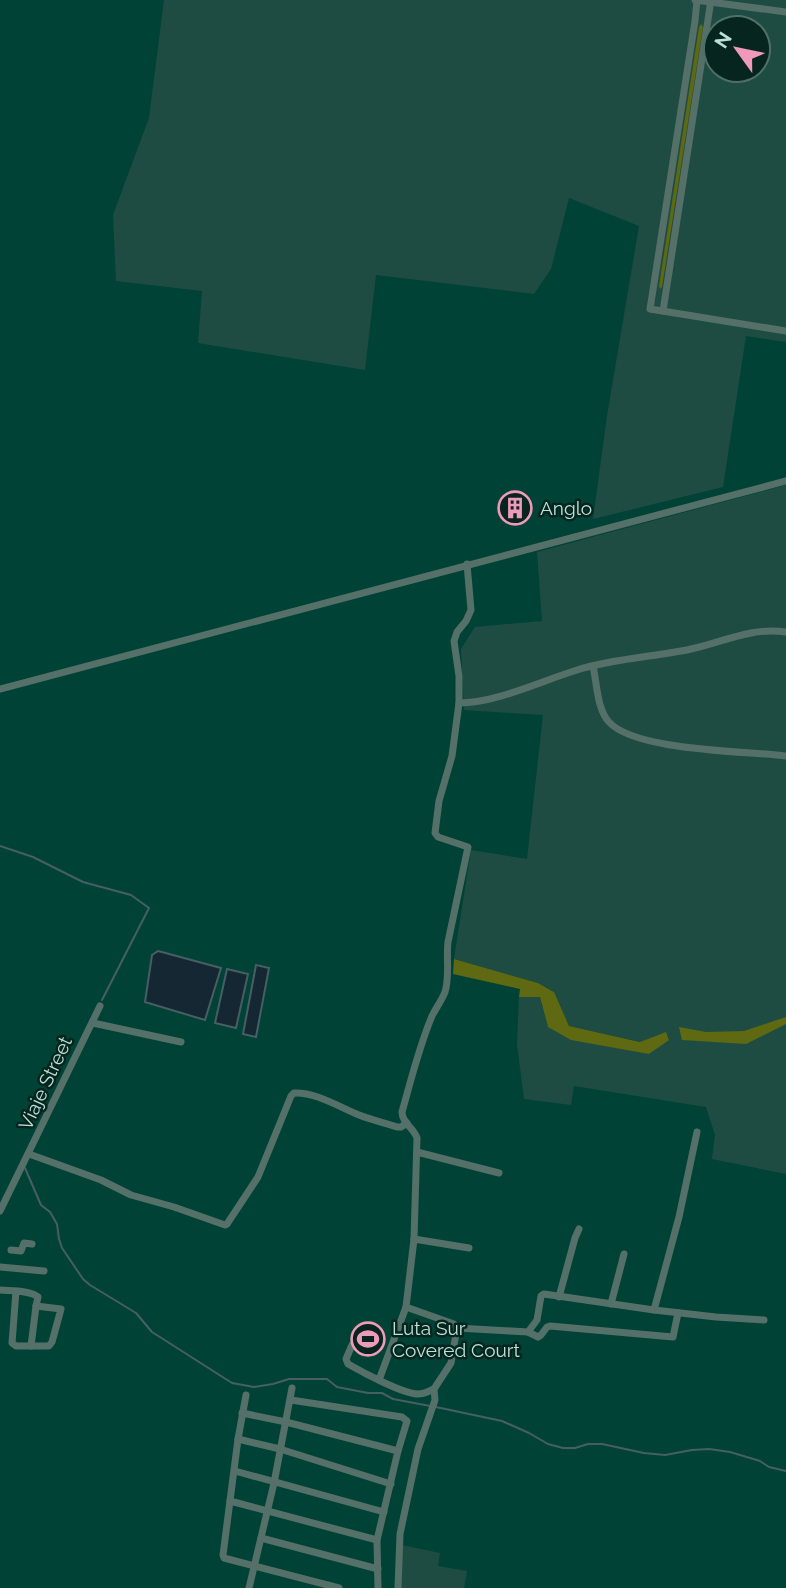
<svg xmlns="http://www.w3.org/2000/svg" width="786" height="1588" viewBox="0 0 786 1588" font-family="Raleway,sans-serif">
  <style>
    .built { fill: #1f4c42; fill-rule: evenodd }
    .green { fill: #5e6912 }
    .water { fill: #142732; stroke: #475e64; stroke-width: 2 }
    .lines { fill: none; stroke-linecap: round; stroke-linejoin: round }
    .stream { stroke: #475e64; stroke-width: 2 }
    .minor { stroke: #547069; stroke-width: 7 }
    .labels { text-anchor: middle; stroke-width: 5; stroke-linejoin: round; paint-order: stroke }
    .poi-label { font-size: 19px; fill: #bde0d7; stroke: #05251e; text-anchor: start }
    .street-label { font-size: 19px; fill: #bde0d7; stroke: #05251e }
  </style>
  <rect width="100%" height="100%" fill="#014237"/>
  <g class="built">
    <path d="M164 0H786V342L746 336 723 487 593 519 607 416 639 226 569 198 551 269 534 294 376 275 365 370 198 343 202 291 116 281 113 215 149 118ZM716 28H758V70H716Z"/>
    <polygon points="786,485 786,1174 712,1159 715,1135 706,1107 574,1086 571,1105 524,1099 517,1044 519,997 540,997 548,1027 649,1054 669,1039 665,1033 641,1042 569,1026 553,991 538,983 454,959 471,850 527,859 543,715 464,710 461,649 475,627 542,621 537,552"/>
    <polygon points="402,1545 440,1553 438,1566 467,1571 464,1588 400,1588"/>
  </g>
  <g class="green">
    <polygon points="701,24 703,27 662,287 660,289 659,286 699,27"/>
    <polygon points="454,959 538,983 554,992 569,1026 640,1042 666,1032 669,1040 649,1054 571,1040 548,1027 540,997 519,997 520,989 453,974"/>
    <polygon points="786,1017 786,1024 746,1044 682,1040 679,1027 706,1032 744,1031"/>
  </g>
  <g class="water">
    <polygon points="158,951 221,968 205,1020 145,1002 152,955"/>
    <polygon points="256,965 269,968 256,1037 243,1034"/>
    <polygon points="227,969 248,974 236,1028 215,1023"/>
  </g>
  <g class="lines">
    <g class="stream">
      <polyline points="0,846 33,857 83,882 131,895 149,908 102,1000"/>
      <polyline points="25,1168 41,1205 50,1212 57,1224 59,1239 62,1248 83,1279 90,1285 136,1313 152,1332 232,1383 254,1387 273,1384 289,1379 327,1379 337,1387 368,1393 382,1393 393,1399 430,1406"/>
      <polyline points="436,1407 502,1421 529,1433 548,1444 563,1448 575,1448 588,1444 602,1444 644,1453 665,1455 692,1450 709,1449 730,1452 760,1461 769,1467 786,1471"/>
    </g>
    <g class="minor">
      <polyline points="695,0 786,12"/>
      <polyline points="697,0 695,21 650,309 786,331"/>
      <polyline points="663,311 711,0"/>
      <path d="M593 666C597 684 597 709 609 722 635 751 746 751 786 756"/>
      <polyline points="0,689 786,481"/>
      <path d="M459 703C496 703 541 681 577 670 612 659 651 657 687 650 722 643 749 627 786 632"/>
      <polyline points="93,1023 181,1042"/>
      <polyline points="417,1152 499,1173"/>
      <path d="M29 1154 101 1180 131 1195 174 1207 225 1225 227 1224 258 1177 291 1096 294 1093C316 1092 339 1107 359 1115 372 1120 385 1123 397 1127H401L407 1123"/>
      <polyline points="0,1211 100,1006"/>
      <polyline points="414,1239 469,1248"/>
      <polyline points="11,1250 21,1251 24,1243 32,1244"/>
      <polyline points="0,1267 44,1271"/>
      <path d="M0 1290C11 1291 30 1290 38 1297L36 1306 61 1309 52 1342 49 1346H16L12 1343 16 1291"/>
      <polyline points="559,1297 575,1238 579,1229"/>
      <polyline points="611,1304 624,1254"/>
      <polyline points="654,1310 716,1317 764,1320"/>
      <polyline points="457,1328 528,1332 538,1337 541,1335 547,1327 550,1326 673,1337 678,1313"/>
      <polyline points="528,1332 537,1320 541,1296 544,1294 654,1310 679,1217 697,1132"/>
      <polyline points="31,1346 36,1306"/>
      <path d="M367 1352 352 1345 346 1359 348 1364C362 1372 403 1394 418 1394 424 1394 429 1391 434 1389"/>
      <path d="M379 1380 406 1307 414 1239 417 1138C414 1128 402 1123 402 1112 411 1080 419 1047 432 1016 436 1008 442 1000 445 992 450 976 446 958 448 942L468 847 438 837 435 833 439 801 452 756 459 703V676L454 641 457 632 466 621 471 610 467 564"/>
      <polyline points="246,1395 238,1439 223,1555 224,1558 339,1588"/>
      <polyline points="291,1400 402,1417 407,1421 398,1451 377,1540 378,1588"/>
      <polyline points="242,1413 286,1422 398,1451"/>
      <polyline points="238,1439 280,1449 391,1484"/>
      <polyline points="235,1471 384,1512"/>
      <polyline points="230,1501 377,1540"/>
      <polyline points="261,1538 378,1569"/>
      <polyline points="249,1588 274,1483 292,1388"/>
      <polyline points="398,1588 400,1534 418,1449 435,1400 434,1389 451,1363 457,1328 454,1324 406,1307"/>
    </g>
  </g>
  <defs>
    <symbol id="building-ring" viewBox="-11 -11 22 22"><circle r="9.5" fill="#05251e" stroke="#ef9ab8" stroke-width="1.5"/><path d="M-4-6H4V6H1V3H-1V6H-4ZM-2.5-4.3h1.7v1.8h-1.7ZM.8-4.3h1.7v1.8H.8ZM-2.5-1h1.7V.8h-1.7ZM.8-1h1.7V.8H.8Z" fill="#ef9ab8"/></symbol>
    <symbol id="stadium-ring" viewBox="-11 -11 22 22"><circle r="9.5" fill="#05251e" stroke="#ef9ab8" stroke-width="1.5"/><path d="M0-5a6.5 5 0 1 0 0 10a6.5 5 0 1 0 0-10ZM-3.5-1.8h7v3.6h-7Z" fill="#ef9ab8"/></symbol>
  </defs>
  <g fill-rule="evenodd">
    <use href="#building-ring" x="496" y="489" width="38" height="38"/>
    <use href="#stadium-ring" x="349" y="1320" width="38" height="38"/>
  </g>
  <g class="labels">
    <g class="poi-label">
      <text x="540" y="515">Anglo</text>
      <text x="392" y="1335">Luta Sur<tspan x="392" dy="22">Covered Court</tspan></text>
    </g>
    <g class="street-label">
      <text transform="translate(45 1083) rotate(-65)" y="7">Viaje Street</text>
    </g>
  </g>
  <g transform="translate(737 49) rotate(303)"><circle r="33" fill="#05251e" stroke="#4f7068" stroke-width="2"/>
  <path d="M0-5L12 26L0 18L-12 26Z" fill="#ef9ab8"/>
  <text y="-10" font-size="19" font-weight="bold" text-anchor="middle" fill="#bde0d7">N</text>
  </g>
</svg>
